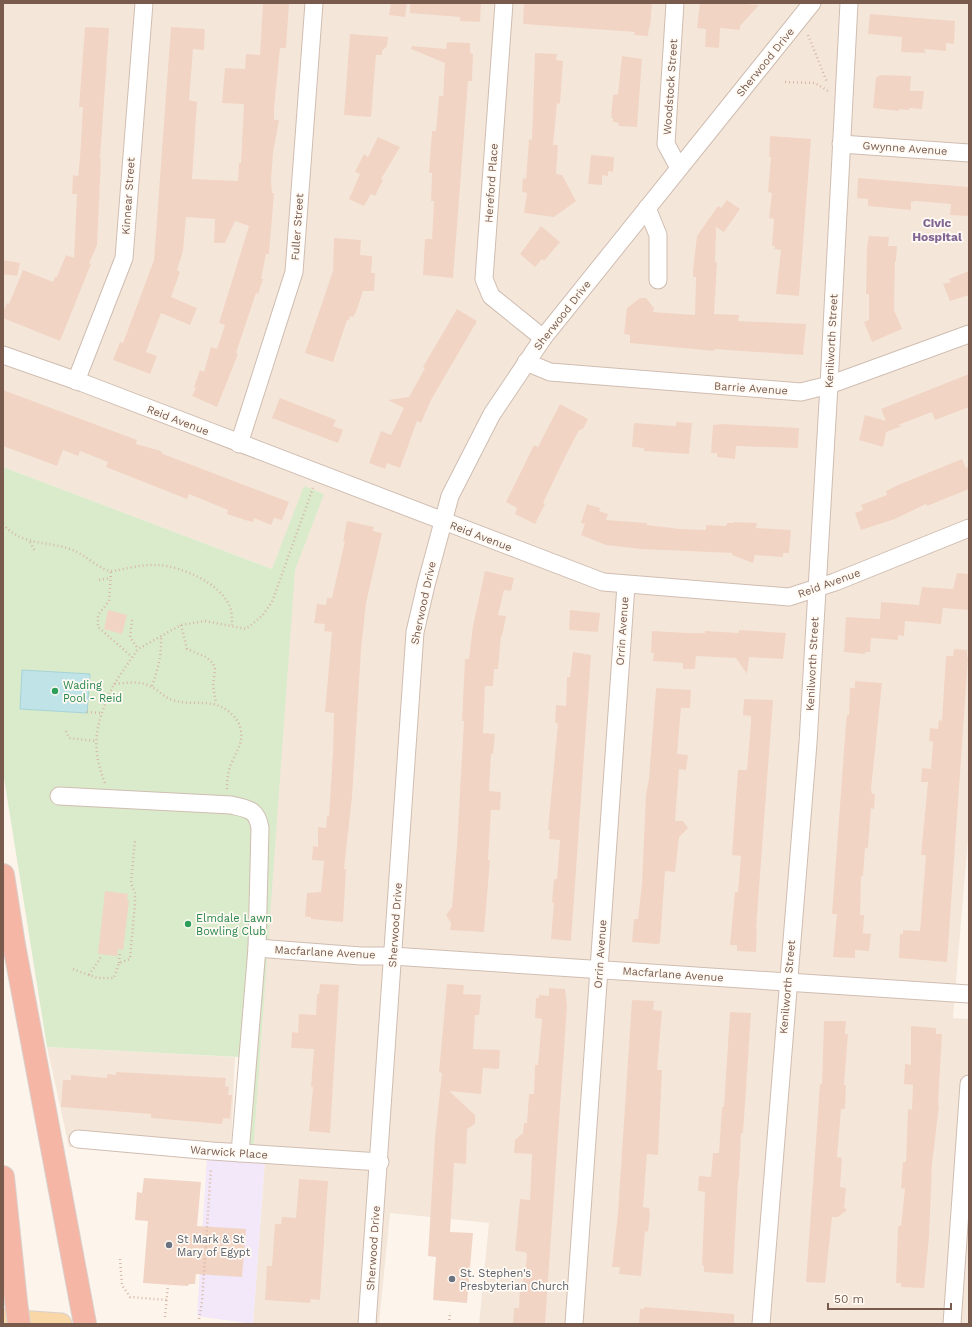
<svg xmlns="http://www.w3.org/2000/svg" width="972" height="1327" viewBox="0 0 972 1327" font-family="'Work Sans',sans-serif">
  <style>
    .residential { fill: #f4e7da }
    .education { fill: #f2e8f9 }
    .green { fill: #d9ebca }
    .water { fill: #c0e3e7; stroke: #a6d3d8 }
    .building { fill: #f2d4c4 }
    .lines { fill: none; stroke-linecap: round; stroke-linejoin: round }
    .minor-casing { stroke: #d0bdb1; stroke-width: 19 }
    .major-casing { stroke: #d9d1cd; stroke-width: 23 }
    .highway-casing { stroke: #d9d1cd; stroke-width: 24 }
    .path { stroke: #d7b7a6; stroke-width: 2.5; stroke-dasharray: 1 3; stroke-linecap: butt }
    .minor { stroke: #fff; stroke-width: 17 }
    .major { stroke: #f9d7a7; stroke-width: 21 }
    .highway { stroke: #f5b6a5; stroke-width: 22 }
    .highway-bridge-casing { stroke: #d9d1cd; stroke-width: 24; stroke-linecap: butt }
    .highway-bridge { stroke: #f5b6a5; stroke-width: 22 }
    .leisure-dot { fill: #2e9e5b; stroke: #fffaf3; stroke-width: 1.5 }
    .worship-dot { fill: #6b7280; stroke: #fffaf3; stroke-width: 1.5 }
    .labels { text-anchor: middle; stroke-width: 3.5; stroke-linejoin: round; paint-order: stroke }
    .street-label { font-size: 11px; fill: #795b4e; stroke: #fffaf3 }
    .leisure-label { font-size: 11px; fill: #27864d; stroke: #fffaf3; text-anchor: start }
    .worship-label { font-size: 11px; fill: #5b616d; stroke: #fffaf3; text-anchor: start }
    .neighbourhood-label { font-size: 12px; font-weight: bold; fill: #826694; stroke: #fffaf3 }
  </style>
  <rect width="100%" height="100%" fill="#fdf5ec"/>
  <polygon class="residential" points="3,3 969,3 969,827 953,1018 969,1019 969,1324 479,1324 489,1223 390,1213 379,1324 253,1324 265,1159 69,1147 47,1047 235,1057 231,1152 253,1153 272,569 3,467"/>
  <polygon class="education" points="207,1155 265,1159 253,1324 197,1316"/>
  <polygon class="green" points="3,467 272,569 304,486 324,494 295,570 253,1153 231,1152 239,1057 47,1047 3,772"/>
  <polygon class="water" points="22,670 90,674 87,713 20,709"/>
  <g class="building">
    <polygon points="263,3 289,3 286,48 280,48 274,109 274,120 279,120 273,153 271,180 272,193 274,193 269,254 266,254 261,279 263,279 258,294 256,293 236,353 238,354 217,407 192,396 196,388 194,387 200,370 204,372 211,347 217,349 225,325 219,323 249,226 235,221 225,243 214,243 215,219 186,217 183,251 177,270 180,272 171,297 197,308 190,325 161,313 146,352 157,356 150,374 113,360 120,342 123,343 154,260 171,27 205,29 204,50 193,49 189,100 197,102 192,179 238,181 239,163 241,163 244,104 222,103 225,68 245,69 246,54 260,55"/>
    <polygon points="391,3 407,3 405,17 389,15"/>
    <polygon points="410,3 481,3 480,22 460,21 460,17 410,13"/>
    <polygon points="524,3 652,3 650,27 649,27 648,36 634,35 635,32 523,24"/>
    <polygon points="700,3 733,3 759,5 740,26 740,30 720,28 719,48 705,47 706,29 697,28"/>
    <polygon points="870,14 955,21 954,44 946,43 946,51 924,49 926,53 901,52 902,37 868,34"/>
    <polygon points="85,27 109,28 100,159 101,159 97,245 89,263 91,264 60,341 3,318 3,313 7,303 9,304 23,270 53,282 55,277 57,277 66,255 74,258 77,194 72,194 73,175 78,176 80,158 83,107 79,107"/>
    <polygon points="350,34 388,37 387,46 382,51 382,55 376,55 371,117 344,115"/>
    <polygon points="447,42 470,43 470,53 473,54 472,81 468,81 453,278 423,275 425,239 434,239 432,238 434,201 431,201 432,173 429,173 432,131 436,131 439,96 443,96 445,63 411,49 412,46 446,49"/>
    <polygon points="535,53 557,54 556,60 563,61 560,104 557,103 553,145 558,145 556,174 562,175 576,201 554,217 524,213 527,193 522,192 523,178 526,179 529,139 532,140"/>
    <polygon points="622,56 642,59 637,127 618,126 619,123 613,122 613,118 611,118 613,95 618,94"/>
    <polygon points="880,75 911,76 910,91 924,91 922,109 909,108 909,110 899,109 899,111 873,108 876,78"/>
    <polygon points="770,136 811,139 799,296 776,294 781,250 774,249 775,246 772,246 774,219 769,218 772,193 768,192 771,157 769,157"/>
    <polygon points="378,137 400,147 381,179 383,180 375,196 371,194 364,206 349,199 360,174 355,172 364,154 368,157"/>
    <polygon points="591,155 614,157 613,172 608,171 608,176 602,175 602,185 588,184"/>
    <polygon points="858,178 969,187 968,216 950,215 951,204 916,201 911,202 911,210 868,206 868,199 857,198"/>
    <polygon points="727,200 740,209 724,232 716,227 715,262 717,262 714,314 739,315 738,321 806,324 803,355 727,350 715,349 714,351 630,343 630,335 624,334 627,308 640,298 646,298 654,308 653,312 695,315 696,277 693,277 693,270 697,236 718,206 721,208"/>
    <polygon points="541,226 560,242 544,261 542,259 535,267 520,254"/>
    <polygon points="869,236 889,237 888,246 897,246 896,261 895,261 894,310 902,329 872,342 864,322 869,320 869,294 866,294 867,246"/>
    <polygon points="334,238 361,240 360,255 372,256 371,273 375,273 374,291 363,291 356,312 353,317 350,316 349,320 347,320 333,362 305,353 333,271"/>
    <polygon points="3,260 20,263 17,276 3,274"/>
    <polygon points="969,271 969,295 950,301 943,284 951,282 949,279"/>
    <polygon points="457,309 477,321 431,400 421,423 417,421 400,468 387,463 385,469 369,463 381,431 391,435 404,408 388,400 409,397 425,368 423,367"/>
    <polygon points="969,374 969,407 935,420 932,412 898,425 902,426 886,432 883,447 859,440 865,415 886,421 881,409"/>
    <polygon points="3,390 137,440 136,444 161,451 163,454 289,502 282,520 274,518 271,525 254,518 253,522 245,520 227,514 228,510 189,494 187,499 106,467 108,462 80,451 78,456 63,450 57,466 3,446"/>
    <polygon points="280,398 336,420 333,426 343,430 338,443 272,418"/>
    <polygon points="560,404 588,419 583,429 579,430 564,459 543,503 545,504 535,524 515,514 517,508 506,502 534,445 538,447"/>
    <polygon points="676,422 692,423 689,454 644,451 644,448 632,447 634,423 676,426"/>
    <polygon points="722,424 799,428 798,448 736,446 735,459 717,457 717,453 711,453 713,425"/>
    <polygon points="962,459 966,468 969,466 969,489 927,506 926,504 895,519 861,530 855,513 863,510 861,505 887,495 886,491 898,485"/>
    <polygon points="587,504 600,508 599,511 608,514 606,520 647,523 647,525 680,529 706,530 706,525 726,526 727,523 734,523 734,522 757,523 756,528 791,530 789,553 783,553 783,557 755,555 753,563 732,555 732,553 641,549 606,545 581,535 585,524 581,523"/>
    <polygon points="347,521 374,527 373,531 382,533 366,603 361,650 352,797 344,869 346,869 343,922 311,919 311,917 305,917 307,893 321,892 324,861 312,860 313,846 318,847 318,827 326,828 327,816 329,816 333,753 334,713 325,712 332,632 324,631 325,624 314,623 317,604 326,605 327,598 332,598 345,541 343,541"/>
    <polygon points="485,571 514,578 511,591 504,590 498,615 506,616 502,636 501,636 498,669 494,669 493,686 485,686 483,733 495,734 493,754 491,754 489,791 501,792 500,810 491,810 488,860 490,860 484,932 450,930 451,923 446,915 452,907 457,846 464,721 462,721 465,659 469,659 473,626"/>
    <polygon points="957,573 969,574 969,610 943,608 941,624 905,621 904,636 898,635 898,640 871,638 870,652 865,652 865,654 844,652 846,617 880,619 881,602 919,605 922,587 953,589"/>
    <polygon points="108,610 127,615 122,634 104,629"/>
    <polygon points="570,610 600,613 598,632 569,630"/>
    <polygon points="739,630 786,633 783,659 749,657 747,674 736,658 696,656 695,669 683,669 683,663 653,661 654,653 651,653 652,631 688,633 705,633 705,631 739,633"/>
    <polygon points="954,649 967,650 967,657 968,657 947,962 899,958 900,934 903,934 903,930 920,931 926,855 921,855 928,782 921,782 922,768 931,769 933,742 929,741 930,728 938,729 939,720 942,721 946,656 953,656"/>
    <polygon points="573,652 591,655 571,941 551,939 554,903 552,902 554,879 557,879 560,840 549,839 550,830 548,830 558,723 555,723 556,705 566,706 567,677 570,677"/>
    <polygon points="855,681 882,683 871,789 872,794 875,794 874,809 871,808 868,848 865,848 863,876 861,876 860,915 864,915 863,933 871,934 869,951 855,950 855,958 833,957 837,914 832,914 846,724 847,715 849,715 850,688 855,688"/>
    <polygon points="656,688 691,690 690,708 681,708 677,754 688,755 686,770 679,769 675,821 683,821 688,828 679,837 675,872 665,871 660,943 657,944 632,942 634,919 638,919 642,884 646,794 649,779"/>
    <polygon points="744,699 773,700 756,929 757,929 756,952 737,951 737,945 730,945 735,892 738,892 741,856 732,855 738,770 747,770 751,723 751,716 743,715"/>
    <polygon points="105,891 128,894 127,900 129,901 123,950 118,949 117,956 98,954"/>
    <polygon points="320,984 339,985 330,1133 309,1131 313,1087 311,1087 314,1049 291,1048 292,1032 298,1033 299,1014 316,1015 317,994 319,994"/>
    <polygon points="447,984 464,985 463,994 481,995 479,1015 475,1015 473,1049 500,1050 499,1069 483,1068 481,1094 449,1091 475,1115 475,1124 467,1129 466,1164 454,1163 450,1232 473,1233 467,1303 433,1300 436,1257 428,1256 435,1138 442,1073 439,1072"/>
    <polygon points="549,988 565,989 567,1006 545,1324 513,1324 514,1308 519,1308 520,1284 523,1284 523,1278 525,1278 527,1254 525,1252 515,1251 520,1199 530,1200 532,1154 514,1153 515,1140 523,1133 524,1123 527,1123 529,1094 534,1094 535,1065 538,1065 542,1019 535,1018 536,998 539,998 539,995 549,996"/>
    <polygon points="632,1000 654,1001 653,1010 662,1011 657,1070 662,1070 658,1155 647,1154 643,1207 649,1208 650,1213 648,1232 645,1231 641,1276 619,1274 620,1267 612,1267 618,1213"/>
    <polygon points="730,1012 751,1013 743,1133 741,1133 739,1177 738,1181 733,1274 704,1272 704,1266 702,1265 705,1192 698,1191 699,1176 711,1177 713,1153 719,1153 722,1107 724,1107"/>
    <polygon points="824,1021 846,1021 845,1034 848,1034 844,1085 846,1085 845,1109 841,1109 837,1157 842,1158 840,1187 846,1188 844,1207 847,1210 838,1217 832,1217 825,1283 806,1282 820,1084 822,1084"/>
    <polygon points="911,1026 936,1028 936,1034 942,1034 938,1105 939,1105 932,1164 929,1237 924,1288 901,1287 901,1283 896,1283 898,1226 901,1226 905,1189 901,1188 903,1162 906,1162 908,1109 912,1110 913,1085 904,1084 905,1064 911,1065"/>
    <polygon points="116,1072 226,1078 225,1086 229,1087 228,1095 232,1095 230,1119 223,1118 222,1124 151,1118 151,1114 61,1107 63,1080 71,1080 71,1075 107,1078 107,1074 116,1075"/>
    <polygon points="144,1178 201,1182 197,1226 246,1229 242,1277 196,1274 195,1284 189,1284 188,1286 143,1283 148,1221 135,1220 137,1192 142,1193"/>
    <polygon points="299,1179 328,1181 320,1300 311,1299 310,1303 265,1300 267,1266 272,1266 275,1224 281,1224 282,1217 296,1218"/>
    <polygon points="644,1307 734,1314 734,1324 639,1324 640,1309 644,1309"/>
  </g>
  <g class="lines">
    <defs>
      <g id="minor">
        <polyline points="504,3 484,279 491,296 543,338"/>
        <polyline points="675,3 666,144 679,168"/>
        <polyline points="841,144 969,153"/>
        <polyline points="647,208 658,235 658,280"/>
        <polyline points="3,355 83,383 603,582 789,597 835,582 969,528"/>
        <polyline points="526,362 550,372 801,392 829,385 969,334"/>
        <polyline points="76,381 124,258 144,3"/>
        <polyline points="239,444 294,272 314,3"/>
        <path d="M59 796 231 805C248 809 257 809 260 828L257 948 240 1153"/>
        <polyline points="257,948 361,956 392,956 969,994"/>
        <polyline points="78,1139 212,1151 380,1162"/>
        <polyline points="367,1324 415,632 426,585 450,496 492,414 543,338 812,3"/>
        <polyline points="574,1324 626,585"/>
        <polyline points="761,1324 808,743 829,385 849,3"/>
        <polyline points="952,1324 969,1084"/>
      </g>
      <polyline id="major" points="3,1320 61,1324"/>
      <g id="highway">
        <polyline points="3,875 14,945 85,1324"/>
        <polyline points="3,1177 16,1302"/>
      </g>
    </defs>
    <use href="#minor" class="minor-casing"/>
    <use href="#major" class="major-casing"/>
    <use href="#highway" class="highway-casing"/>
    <g class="path">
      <polyline points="808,35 827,82"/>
      <polyline points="785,82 815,83 828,91"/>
      <path d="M3 524C22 547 50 540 75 551 83 554 105 573 112 571 126 569 142 564 157 565 181 566 224 584 231 610 232 615 232 621 232 625"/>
      <polyline points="30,542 35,551"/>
      <polyline points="111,572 109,601 98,615 98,627 132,657"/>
      <polyline points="99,580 111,578"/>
      <polyline points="132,620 130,637 138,649"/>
      <polyline points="181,625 187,649 206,657 213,663 215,669 213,686 216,703"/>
      <polyline points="114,684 138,649 181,625 205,621 246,629 262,616 272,602 313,488"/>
      <path d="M152 686C158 669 162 654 161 635"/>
      <polyline points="87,712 101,713"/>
      <polyline points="66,731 69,738 95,741"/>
      <path d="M105 783C89 744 97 720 114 684 127 683 140 680 152 687 159 691 165 698 173 700 193 707 209 697 228 711 235 716 240 723 241 731 243 743 237 750 233 760 228 769 227 779 227 789"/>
      <polyline points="119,963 120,951"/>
      <polyline points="73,969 97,978 114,978 119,963 130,959 135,903 135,893 131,883 135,839"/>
      <polyline points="89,975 101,957"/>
      <polyline points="120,1259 122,1285 130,1297 167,1300"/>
      <polyline points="165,1317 168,1285"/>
      <polyline points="199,1319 202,1302 211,1168"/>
      <polyline points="449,1324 450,1312"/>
    </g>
    <use href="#minor" class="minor"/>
    <use href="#major" class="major"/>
    <use href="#highway" class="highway"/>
    <defs>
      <polyline id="highway-bridge" points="16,1302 19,1324"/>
    </defs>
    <use href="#highway-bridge" class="highway-bridge-casing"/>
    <use href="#highway-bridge" class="highway-bridge"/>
  </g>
  <g class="leisure-dot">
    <circle cx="55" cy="691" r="4"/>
    <circle cx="188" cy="924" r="4"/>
  </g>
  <g class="worship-dot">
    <circle cx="169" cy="1245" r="4"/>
    <circle cx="452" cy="1279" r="4"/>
  </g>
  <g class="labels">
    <g class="street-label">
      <text transform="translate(765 62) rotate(-51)" y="4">Sherwood Drive</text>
      <text transform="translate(670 87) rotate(-86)" y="4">Woodstock Street</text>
      <text transform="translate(905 148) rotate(4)" y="4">Gwynne Avenue</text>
      <text transform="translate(491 183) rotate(-86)" y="4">Hereford Place</text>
      <text transform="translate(128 196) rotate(-86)" y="4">Kinnear Street</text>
      <text transform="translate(297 227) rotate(-86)" y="4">Fuller Street</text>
      <text transform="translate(562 315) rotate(-52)" y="4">Sherwood Drive</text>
      <text transform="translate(831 341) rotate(-87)" y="4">Kenilworth Street</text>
      <text transform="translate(751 388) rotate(4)" y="4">Barrie Avenue</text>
      <text transform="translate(178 420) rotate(21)" y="4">Reid Avenue</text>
      <text transform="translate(481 536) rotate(21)" y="4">Reid Avenue</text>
      <text transform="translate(829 583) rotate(-20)" y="4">Reid Avenue</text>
      <text transform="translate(423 603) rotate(-78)" y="4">Sherwood Drive</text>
      <text transform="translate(622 631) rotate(-86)" y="4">Orrin Avenue</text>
      <text transform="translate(812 664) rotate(-87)" y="4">Kenilworth Street</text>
      <text transform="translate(395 925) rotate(-86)" y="4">Sherwood Drive</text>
      <text transform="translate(325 952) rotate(3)" y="4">Macfarlane Avenue</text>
      <text transform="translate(600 954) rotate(-86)" y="4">Orrin Avenue</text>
      <text transform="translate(673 974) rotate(4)" y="4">Macfarlane Avenue</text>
      <text transform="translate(787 987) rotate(-85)" y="4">Kenilworth Street</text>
      <text transform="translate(229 1152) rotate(4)" y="4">Warwick Place</text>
      <text transform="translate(373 1248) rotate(-86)" y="4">Sherwood Drive</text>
    </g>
    <g class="leisure-label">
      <text x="63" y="689">Wading<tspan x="63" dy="13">Pool - Reid</tspan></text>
      <text x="196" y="922">Elmdale Lawn<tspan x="196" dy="13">Bowling Club</tspan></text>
    </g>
    <g class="worship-label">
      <text x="177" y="1243">St Mark &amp; St<tspan x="177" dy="13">Mary of Egypt</tspan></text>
      <text x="460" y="1277">St. Stephen's<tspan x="460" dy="13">Presbyterian Church</tspan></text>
    </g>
    <g class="neighbourhood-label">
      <text x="937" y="227">Civic<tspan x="937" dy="14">Hospital</tspan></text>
    </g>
  </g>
  <rect width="972" height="1327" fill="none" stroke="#795b4e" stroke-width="8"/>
  <path d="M828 1303v6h123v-6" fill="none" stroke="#795b4e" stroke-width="2"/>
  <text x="834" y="1303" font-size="12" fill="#795b4e" stroke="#fffaf3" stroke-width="3" paint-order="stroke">50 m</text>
</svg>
